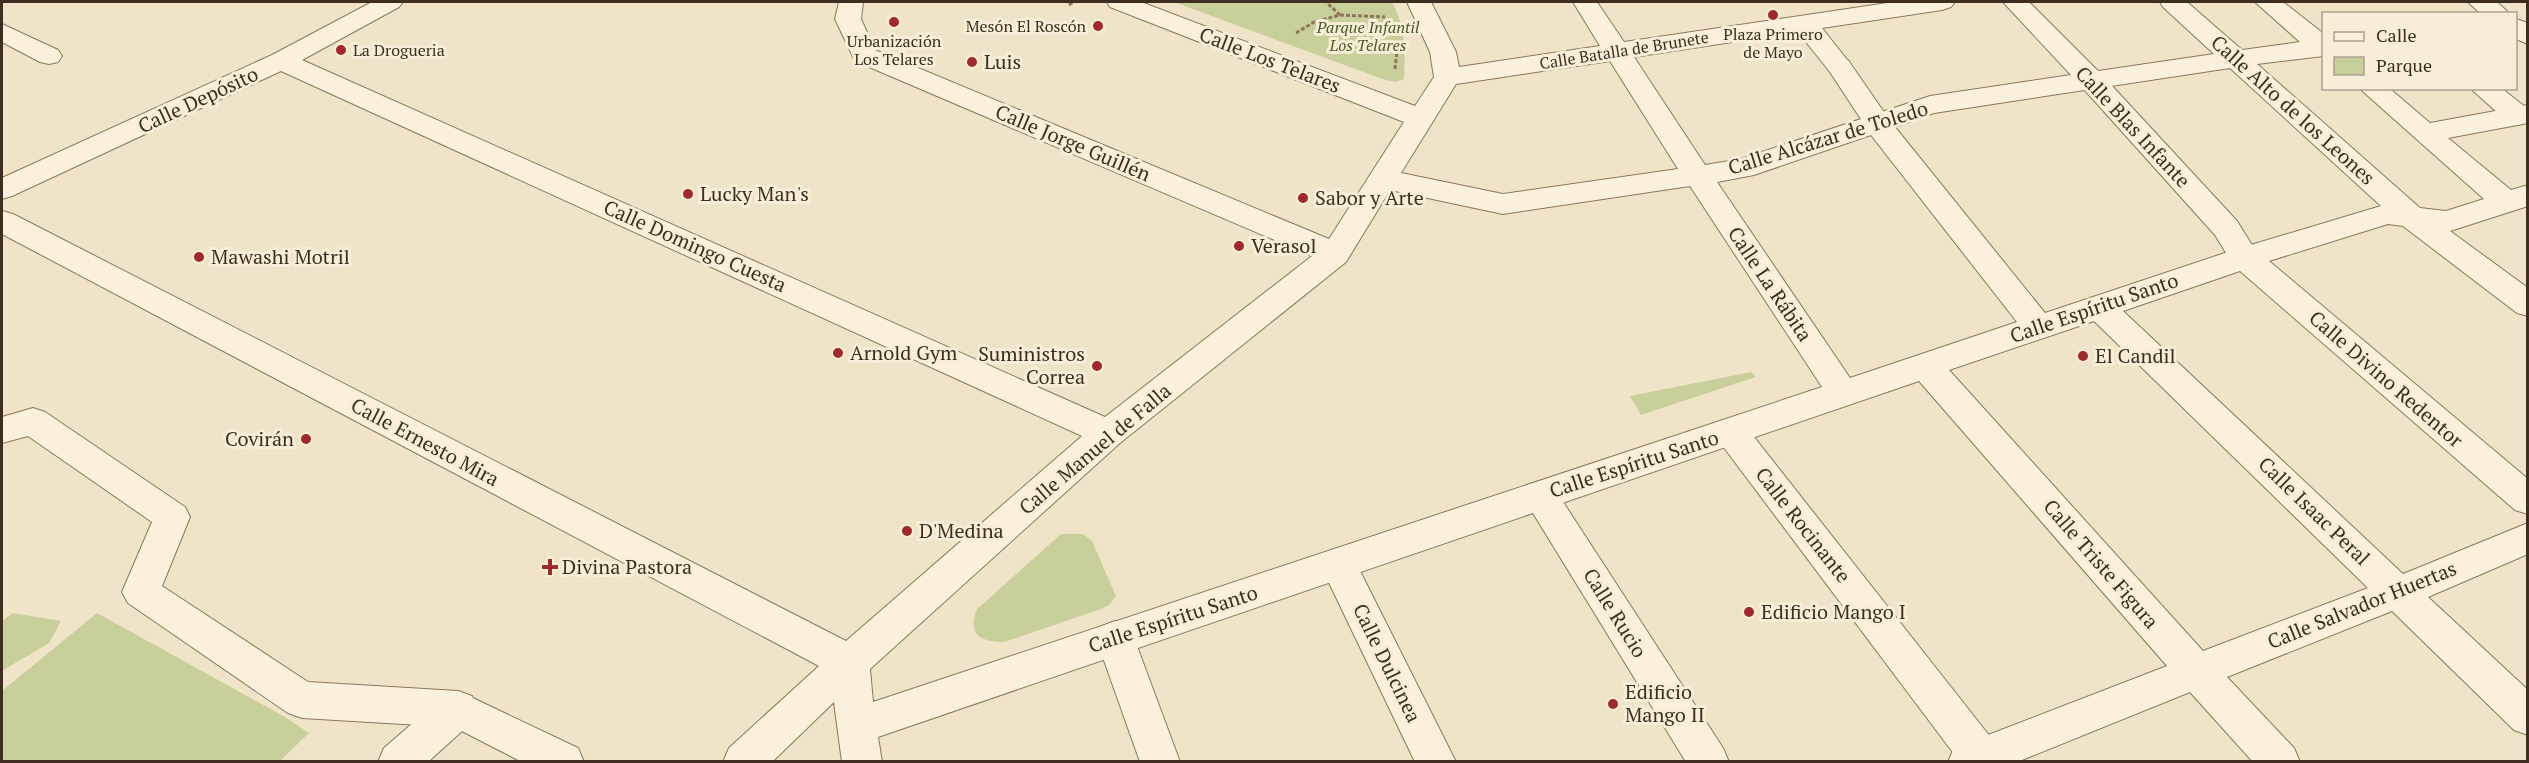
<svg xmlns="http://www.w3.org/2000/svg" width="2529" height="763" viewBox="0 0 2529 763" font-family="'PT Serif',serif">
  <style>
    .green { fill: #c9cf9b }
    .lines { fill: none; stroke-linecap: round; stroke-linejoin: round }
    .pedestrian-casing { stroke: #8d765c; stroke-width: 2 }
    .minor-casing { stroke: #8d765c; stroke-width: 2 }
    .path { stroke: #8d765c; stroke-width: 3; stroke-dasharray: 4 2; stroke-linecap: butt }
    .pedestrian { fill: #faf1dc; fill-rule: evenodd }
    .minor { fill: #faf1dc; fill-rule: evenodd }
    .poi-dot { fill: #9e2a2b; stroke: #f7eed8; stroke-width: 2 }
    .labels { text-anchor: middle; stroke-width: 6; stroke-linejoin: round; paint-order: stroke }
    .far-poi-label { font-size: 16px; fill: #3d2e20; stroke: #f7eed8 }
    .far-park-label { font-size: 16px; font-style: italic; fill: #4d5a26; stroke: #f7eed8 }
    .far-street-label { font-size: 16px; fill: #3d2e20; stroke: #f7eed8 }
    .street-label { font-size: 20px; fill: #3d2e20; stroke: #f7eed8 }
    .poi-label { font-size: 20px; fill: #3d2e20; stroke: #f7eed8; text-anchor: start }
  </style>
  <rect width="100%" height="100%" fill="#f0e4c8"/>
  <g class="green">
    <path d="M1174 2H1392C1406 27 1405 51 1404 79L1396 82 1385 80Z"/>
    <polygon points="1751,372 1756,377 1641,415 1630,396"/>
    <path d="M1061 534H1083L1092 541 1116 596 1109 605 1101 609 1004 642C980 642 967 634 977 609Z"/>
    <polygon points="13,613 61,621 49,643 2,671 2,621"/>
    <polygon points="97,613 285,717 309,733 280,761 2,761 2,691"/>
  </g>
  <g class="lines">
    <defs>
      <g id="pedestrian">
        <polygon points="1839,58 1848,60 1888,118 1892,124 1888,130 1878,133 1868,130 1826,66 1830,60"/>
        <polygon points="2091,72 2101,74 2237,221 2260,258 2256,266 2245,269 2234,266 2215,235 2081,86 2078,80 2081,74"/>
        <polygon points="2470,88 2501,88 2528,109 2528,122 2518,125 2508,122"/>
        <polygon points="1731,419 1743,423 1999,748 2005,762 1960,762 1719,441 1714,432 1719,423"/>
        <polygon points="1540,481 1552,485 1723,748 1729,762 1686,762 1528,505 1522,495 1528,485"/>
        <polygon points="1338,548 1351,553 1456,762 1415,762 1320,564 1325,553"/>
        <polygon points="1115,621 1128,626 1134,638 1180,762 1140,762 1096,638 1102,626"/>
        <polygon points="458,691 472,696 478,709 472,722 428,762 378,762 384,748 444,696"/>
      </g>
      <g id="minor">
        <path d="M372 2H403L399 7 302 60 1105 417 1312 256 855 61 835 19 839 2H863L861 19 875 50 1329 239 1404 122 1110 7 1107 2H1141L1415 106 1434 77 1430 52 1407 2H1431L1456 52 1459 67 1600 46 1573 2H1597L1624 42 1894 2H1955L1951 7 1942 10 1822 28 1852 66 1848 72 1839 74 1830 72 1798 32 1634 57 1705 165 1741 159 1930 96 2071 75 2003 2H2029L2098 71 2214 54 2163 7 2160 2H2187L2242 50 2300 42 2255 2H2283L2324 34V56L2257 64 2420 208 2446 211 2484 199 2359 88H2389L2430 123 2528 105V123L2448 138 2511 190 2528 185V206L2450 231 2528 288V316L2517 313 2403 226 2388 224 2269 261 2528 479V514L2515 510 2240 271 2123 311 2403 574 2528 523V554L2428 597 2528 690V735L2514 730 2392 611 2227 677 2294 748 2300 762H2253L2190 692 2017 762H1948L1954 748 2167 666 1919 381 878 737 882 762H842L834 702 772 762H723L729 748 819 666 2 234V211L13 214 846 641 1082 436 281 71 12 196 2 199V178L272 55ZM1610 61 1678 169 1503 194 1401 173 1456 84ZM2230 68 2381 206 2234 250 2045 313 1895 127 1934 113ZM1871 135 2017 322 1850 378 1717 182 1754 175ZM1690 186 1822 387 873 702 870 669 1120 443 1346 262 1390 190 1503 214ZM2094 321 2368 588 2203 651 1949 370Z"/>
        <polygon points="2468,2 2497,2 2510,14 2481,14"/>
        <polygon points="2516,19 2528,23 2528,44 2516,39"/>
        <polygon points="2,24 58,50 62,56 58,62 49,64 40,62 2,42"/>
        <polygon points="33,408 45,412 185,507 190,517 162,586 308,682 458,691 578,748 584,762 522,762 454,727 302,718 288,713 128,603 122,592 152,522 28,436 2,443 2,417"/>
      </g>
    </defs>
    <use href="#pedestrian" class="pedestrian-casing"/>
    <use href="#minor" class="minor-casing"/>
    <g class="path">
      <polyline points="1069,5 1073,2"/>
      <polyline points="1340,15 1385,17"/>
      <polyline points="1296,33 1314,22 1340,15 1326,2"/>
      <polyline points="1395,69 1397,50"/>
    </g>
    <use href="#pedestrian" class="pedestrian"/>
    <use href="#minor" class="minor"/>
  </g>
  <g class="poi-dot">
    <circle cx="1773" cy="15" r="6"/>
    <circle cx="894" cy="22" r="6"/>
    <circle cx="1098" cy="26" r="6"/>
    <circle cx="341" cy="50" r="6"/>
    <circle cx="972" cy="62" r="6"/>
    <circle cx="688" cy="194" r="6"/>
    <circle cx="1303" cy="198" r="6"/>
    <circle cx="1239" cy="246" r="6"/>
    <circle cx="199" cy="257" r="6"/>
    <circle cx="838" cy="353" r="6"/>
    <circle cx="2083" cy="356" r="6"/>
    <circle cx="1097" cy="366" r="6"/>
    <circle cx="306" cy="439" r="6"/>
    <circle cx="907" cy="531" r="6"/>
    <path d="M547 558h6v6h6v6h-6v6h-6v-6h-6v-6h6z"/>
    <circle cx="1749" cy="612" r="6"/>
    <circle cx="1613" cy="704" r="6"/>
  </g>
  <g class="labels">
    <g class="far-poi-label">
      <text x="1086" y="32" text-anchor="end">Mesón El Roscón</text>
      <text x="1773" y="40">Plaza Primero<tspan x="1773" dy="18">de Mayo</tspan></text>
      <text x="894" y="47">Urbanización<tspan x="894" dy="18">Los Telares</tspan></text>
      <text x="353" y="56" text-anchor="start">La Drogueria</text>
    </g>
    <g class="far-park-label">
      <text x="1368" y="33">Parque Infantil<tspan x="1368" dy="18">Los Telares</tspan></text>
    </g>
    <g class="far-street-label">
      <text transform="translate(1624 50) rotate(-9)" y="6">Calle Batalla de Brunete</text>
    </g>
    <g class="street-label">
      <text transform="translate(1270 60) rotate(21)" y="7">Calle Los Telares</text>
      <text transform="translate(198 100) rotate(-25)" y="7">Calle Depósito</text>
      <text transform="translate(2293 110) rotate(42)" y="7">Calle Alto de los Leones</text>
      <text transform="translate(2133 127) rotate(47)" y="7">Calle Blas Infante</text>
      <text transform="translate(1828 138) rotate(-17)" y="7">Calle Alcázar de Toledo</text>
      <text transform="translate(1073 143) rotate(23)" y="7">Calle Jorge Guillén</text>
      <text transform="translate(695 246) rotate(24)" y="7">Calle Domingo Cuesta</text>
      <text transform="translate(1770 284) rotate(56)" y="7">Calle La Rábita</text>
      <text transform="translate(2094 308) rotate(-19)" y="7">Calle Espíritu Santo</text>
      <text transform="translate(2386 379) rotate(41)" y="7">Calle Divino Redentor</text>
      <text transform="translate(425 442) rotate(28)" y="7">Calle Ernesto Mira</text>
      <text transform="translate(1095 449) rotate(-40)" y="7">Calle Manuel de Falla</text>
      <text transform="translate(1634 464) rotate(-18)" y="7">Calle Espíritu Santo</text>
      <text transform="translate(2314 511) rotate(44)" y="7">Calle Isaac Peral</text>
      <text transform="translate(1803 525) rotate(52)" y="7">Calle Rocinante</text>
      <text transform="translate(2101 564) rotate(49)" y="7">Calle Triste Figura</text>
      <text transform="translate(2362 605) rotate(-22)" y="7">Calle Salvador Huertas</text>
      <text transform="translate(1615 613) rotate(58)" y="7">Calle Rucio</text>
      <text transform="translate(1173 619) rotate(-18)" y="7">Calle Espíritu Santo</text>
      <text transform="translate(1387 663) rotate(64)" y="7">Calle Dulcinea</text>
    </g>
    <g class="poi-label">
      <text x="984" y="69">Luis</text>
      <text x="700" y="201">Lucky Man's</text>
      <text x="1315" y="205">Sabor y Arte</text>
      <text x="1251" y="253">Verasol</text>
      <text x="211" y="264">Mawashi Motril</text>
      <text x="850" y="360">Arnold Gym</text>
      <text x="1085" y="361" text-anchor="end">Suministros<tspan x="1085" dy="23">Correa</tspan></text>
      <text x="2095" y="363">El Candil</text>
      <text x="294" y="446" text-anchor="end">Covirán</text>
      <text x="919" y="538">D'Medina</text>
      <text x="562" y="574">Divina Pastora</text>
      <text x="1761" y="619">Edificio Mango I</text>
      <text x="1625" y="699">Edificio<tspan x="1625" dy="23">Mango II</tspan></text>
    </g>
  </g>
  <rect width="2529" height="763" fill="none" stroke="#3d2e20" stroke-width="6"/>
  <rect x="2322" y="12" width="195" height="78" fill="#f7eed8" stroke="#ada18e" stroke-width="1.5"/>
  <rect x="2334" y="32" width="30" height="9" fill="#faf1dc" stroke="#ada18e" stroke-width="1.5"/>
  <text x="2376" y="42" font-size="18" fill="#3d2e20">Calle</text>
  <rect x="2334" y="57" width="30" height="18" fill="#c9cf9b" stroke="#ada18e" stroke-width="1.5"/>
  <text x="2376" y="72" font-size="18" fill="#3d2e20">Parque</text>
</svg>
